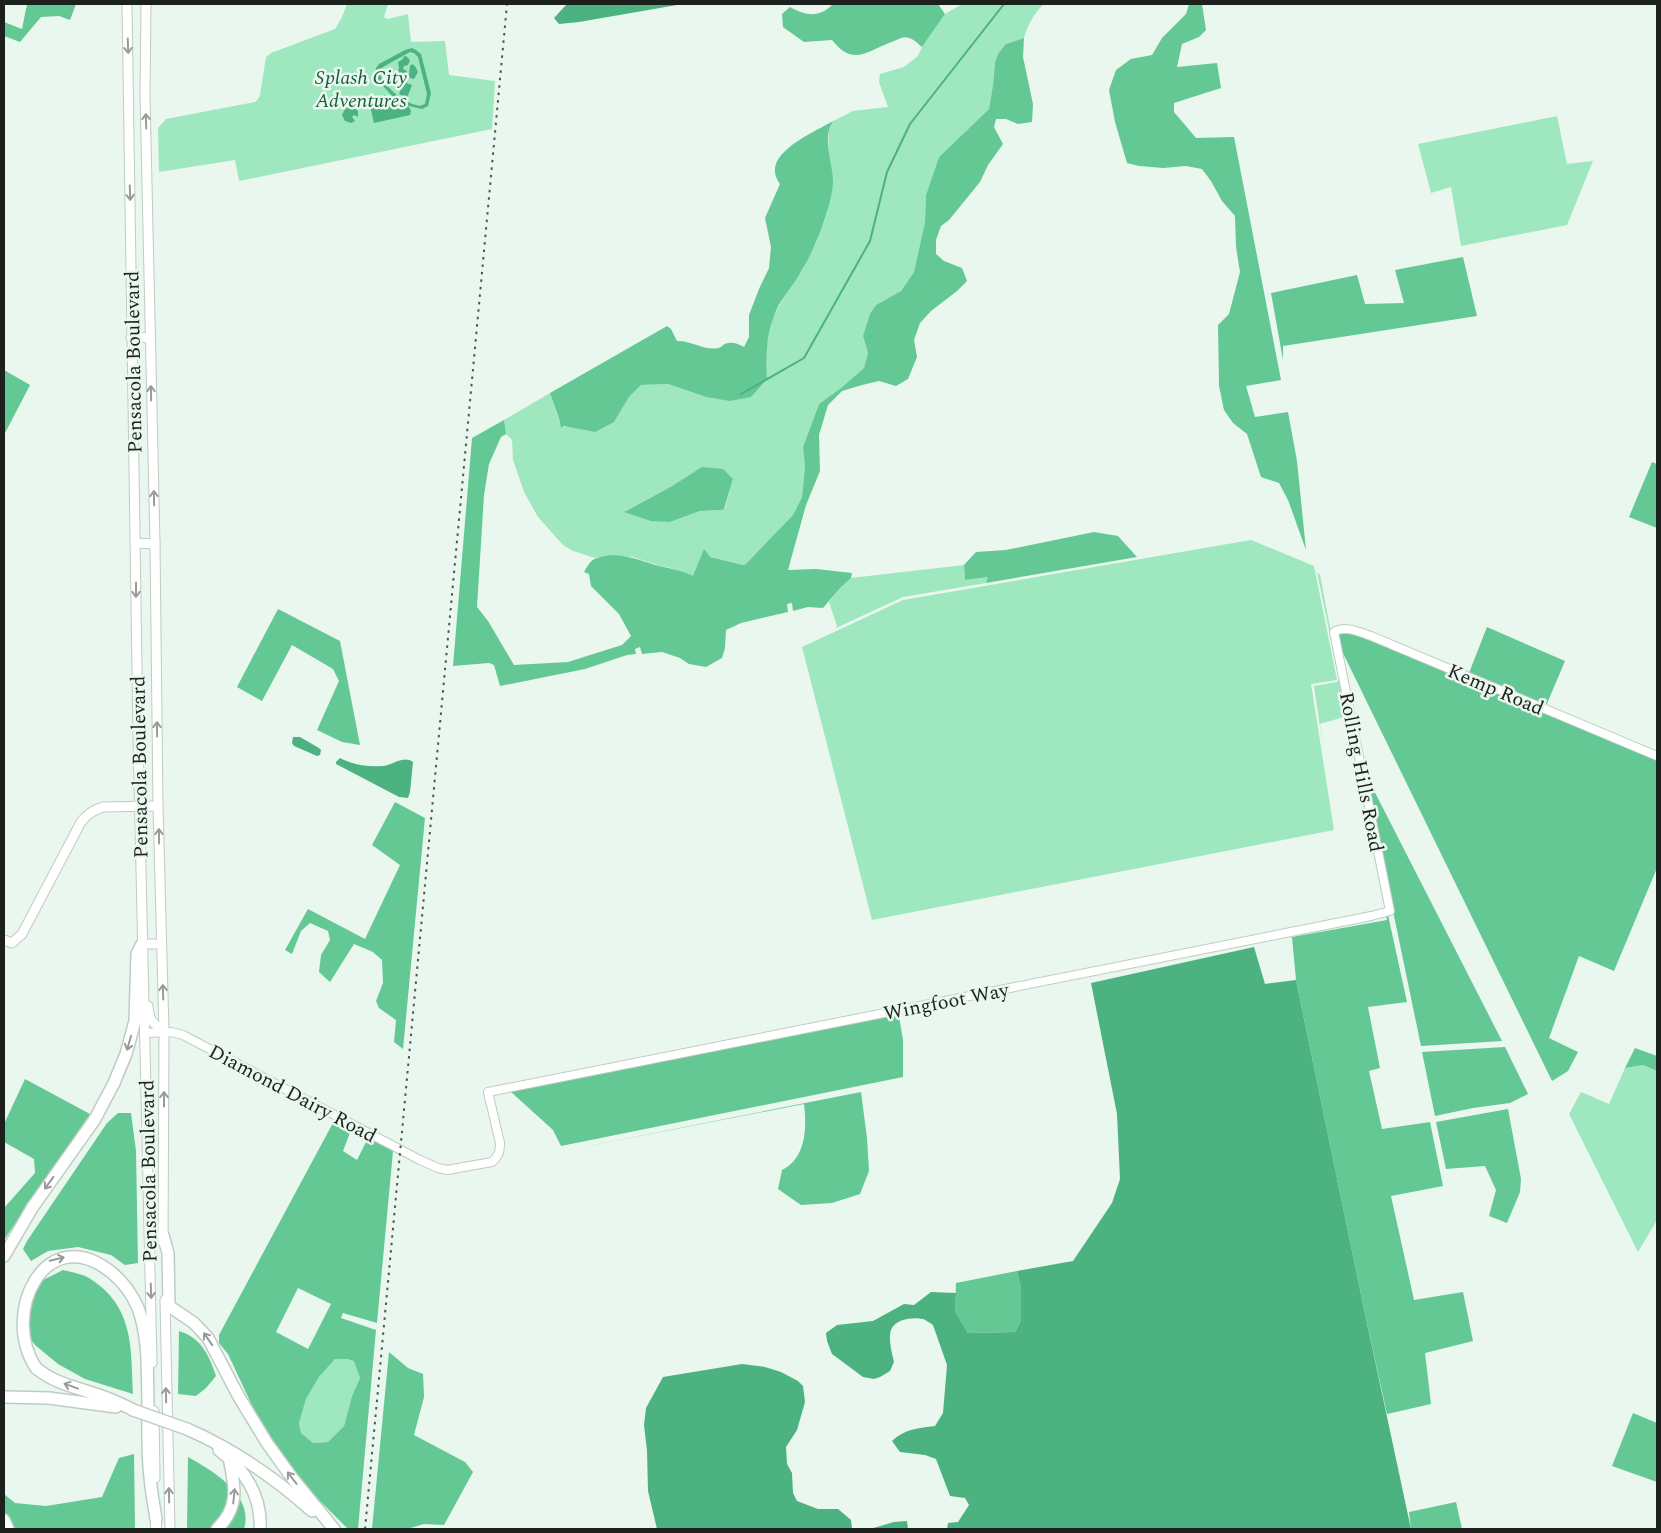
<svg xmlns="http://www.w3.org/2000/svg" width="1661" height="1533" viewBox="0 0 1661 1533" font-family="Spectral,serif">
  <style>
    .green { fill: #9fe7be; fill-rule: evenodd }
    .forest { fill: #63c893; fill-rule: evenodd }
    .water { fill: #4cb27f; fill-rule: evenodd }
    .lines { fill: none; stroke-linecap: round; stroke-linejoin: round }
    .stream { stroke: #4cb27f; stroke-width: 2 }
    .tertiary-casing { stroke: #beccc3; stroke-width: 10 }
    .secondary-casing { stroke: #beccc3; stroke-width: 11 }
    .primary-casing { stroke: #beccc3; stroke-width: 11 }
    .trunk-casing { stroke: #beccc3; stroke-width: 12 }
    .motorway-casing { stroke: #beccc3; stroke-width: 14 }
    .tertiary { stroke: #fff; stroke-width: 8 }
    .secondary { stroke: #fff; stroke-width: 9 }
    .primary { stroke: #fff; stroke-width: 9 }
    .trunk { stroke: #fff; stroke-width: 10 }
    .motorway { stroke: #fff; stroke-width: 11 }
    .rail { stroke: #4f5652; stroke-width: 2; stroke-dasharray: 2.5 5; stroke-linecap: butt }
    .motorway-bridge-casing { stroke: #beccc3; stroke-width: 14; stroke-linecap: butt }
    .motorway-bridge { stroke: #fff; stroke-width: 11 }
    .oneway { stroke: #999b9a }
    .labels { text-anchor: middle; stroke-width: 5; stroke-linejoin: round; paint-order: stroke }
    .park-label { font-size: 20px; font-style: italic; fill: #125f3d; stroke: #e9f7ee }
    .street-label { font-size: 20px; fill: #1c211e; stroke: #e9f7ee }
  </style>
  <rect width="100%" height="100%" fill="#e9f7ee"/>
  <g class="green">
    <polygon points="347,4 388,4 384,17 388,19 408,14 411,42 445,41 449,75 495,81 492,129 239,181 235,160 159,172 158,128 166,119 255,102 258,99 260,95 266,57 271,53 335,29 342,17"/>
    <path d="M962 4H1044C1034 13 1028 24 1024 38L1006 44 995 63 993 85 989 109 939 157 926 195 925 222 914 272 901 291 876 305 863 336 868 353 864 368 841 388 819 404 803 447 805 467 802 497 793 515 747 564 743 565 710 557 693 577 671 568 657 565 633 557 604 556 595 558 573 551 563 545 538 517 524 492 513 460 512 440 506 434 504 420 550 393 561 427 614 422 629 397 641 385 668 384 706 397 767 379 766 350 773 317 786 293 802 271 816 243 833 183 828 155 829 126 833 121 853 111 888 107 879 82 880 74 904 67 918 56 922 47 945 14ZM733 479 725 508 721 510 700 511 670 522 625 511 674 485Z"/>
    <polygon points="1557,116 1567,164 1593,161 1567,225 1461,246 1451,187 1431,193 1418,144"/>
    <polygon points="1251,540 1314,566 1337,680 1311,684 1334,830 872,920 802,647 903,600"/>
    <polygon points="964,565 965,580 989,576 986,583 903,597 836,628 837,626 829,602 841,587 851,578"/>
    <polygon points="1317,572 1320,575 1347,716 1320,724 1324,754 1314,686 1337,682 1339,679"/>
    <polygon points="1643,1065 1657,1071 1657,1220 1638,1252 1569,1114 1581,1092 1609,1104 1625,1068"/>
    <polygon points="335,1359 347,1359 355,1361 360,1378 352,1396 344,1426 328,1442 313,1443 301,1433 299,1423 306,1399 319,1377"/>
  </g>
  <g class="forest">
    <polygon points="27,4 76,4 70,20 59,16 41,17 20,42 4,36 4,22 22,29"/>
    <path d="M833 4H938L945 14 922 47C918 44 914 39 909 38 904 36 899 39 894 41 868 50 854 68 832 40L804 42 783 27 782 14 790 7C806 16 820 18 833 4Z"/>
    <polygon points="1189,4 1202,4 1206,30 1199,37 1182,44 1177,67 1217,63 1221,88 1174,103 1174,112 1196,138 1234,137 1281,380 1246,386 1255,417 1288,412 1297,461 1306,550 1288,500 1279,483 1261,477 1247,434 1233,423 1224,410 1219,386 1218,325 1229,314 1240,272 1236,247 1235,216 1222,201 1211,181 1202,169 1186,166 1163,168 1139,166 1127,163 1115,122 1109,90 1116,70 1131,59 1152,55 1162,38 1186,14"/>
    <path d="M1024 38 1023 57 1033 104 1032 122 1018 124 1006 119H996L994 127 1003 144 988 165 980 182 949 220 941 226 936 240V254L944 261 962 268 967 281 957 291 931 311 920 323 914 340 917 357 908 379 896 386 879 381 862 385 842 391 828 405 819 435 820 471 806 505 788 570 816 569 852 573 851 578 841 587 823 608 808 607 793 611 792 603 787 604 788 612 741 623 726 630 725 648 722 658 706 667 689 664 680 658 662 652 642 654 640 647 635 649 636 654 627 655 585 669 500 686 494 665 489 663 453 666 472 438 504 420 506 434 501 437 489 464 484 495 477 607 488 621 514 665 568 662 622 645 631 636 619 614 591 586 589 574 584 572C587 567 590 560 597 558 616 551 637 559 655 565 668 568 681 570 693 576L704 549 710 557 743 565 746 564 793 515 802 497 805 467 803 447 819 404 841 388 864 368 868 353 863 336 870 314 876 305 901 291 914 272 925 222 926 195 939 157 989 109 993 85 995 63 998 54 1006 44Z"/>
    <path d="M833 121C821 139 834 166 833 184 832 193 830 203 827 211 821 231 813 252 802 270 793 287 778 300 773 319 766 339 766 358 767 379L751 397 730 401 706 397 668 384 641 385 629 397 614 422 595 432 564 426 561 428 559 419 550 393 667 326 671 329 677 341C690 340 705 351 718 348 721 348 722 345 725 344 731 341 739 344 744 347L749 337V315L759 289 769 268 771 247 765 218 780 184C758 155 813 133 833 121Z"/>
    <polygon points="1463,257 1477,316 1283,346 1283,360 1271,293 1357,275 1365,304 1404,303 1395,270"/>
    <polygon points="4,370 30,385 4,435"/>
    <polygon points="1652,462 1657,464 1657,528 1629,517"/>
    <polygon points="702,467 723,469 733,479 724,509 721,510 700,511 670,522 651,521 624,512 674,485"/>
    <polygon points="1094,532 1118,536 1137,557 986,583 988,577 965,580 964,565 976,552 1006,550"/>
    <polygon points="278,609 340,641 360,745 342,742 317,730 339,681 333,669 292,645 262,701 237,687"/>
    <polygon points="1487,627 1565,661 1546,706 1469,673"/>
    <polygon points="1339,632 1350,633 1369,639 1657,759 1657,868 1614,971 1579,956 1549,1038 1578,1052 1568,1071 1552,1081 1341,649 1338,633"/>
    <polygon points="1364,771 1502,1041 1421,1046"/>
    <polygon points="395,802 425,818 403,1049 394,1042 396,1020 379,1008 376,1001 383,983 382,960 373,952 354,944 330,982 319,972 321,955 330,940 328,931 310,923 301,931 292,954 285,950 308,909 365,939 400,865 372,845"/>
    <polygon points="1388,915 1407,1002 1368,1007 1380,1068 1369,1071 1382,1129 1430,1122 1443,1186 1391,1196 1414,1300 1463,1292 1473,1341 1425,1353 1431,1404 1387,1414 1365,1314 1296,980 1292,937 1387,920 1386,916"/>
    <polygon points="891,1014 899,1016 903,1040 903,1077 561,1146 553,1130 510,1091"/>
    <polygon points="1505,1047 1528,1094 1510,1103 1473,1108 1435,1116 1422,1052"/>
    <polygon points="1635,1048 1657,1056 1657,1071 1643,1065 1625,1068"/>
    <polygon points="25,1079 90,1114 4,1240 4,1208 35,1173 34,1159 4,1142 4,1124"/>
    <path d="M861 1092 867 1138 869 1171 860 1194 832 1203 801 1205 778 1189 782 1170C806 1158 807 1128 804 1104L563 1151Z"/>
    <polygon points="1508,1109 1521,1179 1520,1192 1507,1223 1489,1216 1496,1190 1485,1166 1446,1169 1436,1122"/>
    <polygon points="118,1113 131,1113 136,1151 138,1263 125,1265 111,1255 78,1247 48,1251 31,1261 23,1249 27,1241 107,1123"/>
    <path d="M334 1121 351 1130 343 1151 357 1160 368 1138 393 1151 377 1323 343 1313 341 1318 376 1330 358 1529H348L305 1486 262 1427 228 1354 219 1343V1335ZM298 1288 331 1304 308 1349 276 1332ZM335 1359H347L354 1361 360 1378 352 1396 344 1426 328 1442 313 1443 301 1433 299 1423 306 1399 319 1377Z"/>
    <path d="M63 1270C71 1272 82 1274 89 1278 134 1306 131 1347 133 1394L85 1379 58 1364 35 1345 23 1329V1313L41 1281Z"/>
    <polygon points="1017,1271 1021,1289 1021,1320 1015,1332 968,1333 955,1311 956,1283"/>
    <path d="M179 1331C202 1338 209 1356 216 1376L206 1388 196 1396 178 1394Z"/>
    <polygon points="389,1352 408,1368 423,1374 424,1397 414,1435 465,1462 473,1472 444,1525 424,1524 407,1529 372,1529"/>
    <polygon points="1633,1413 1657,1423 1657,1482 1612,1466"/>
    <polygon points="134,1454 135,1529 15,1529 4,1512 4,1494 15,1503 46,1506 102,1497 119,1458"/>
    <path d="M188 1457C213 1471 254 1495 244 1529H187Z"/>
    <polygon points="1456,1502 1462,1529 1411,1529 1409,1512"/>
  </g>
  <g class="water">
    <polygon points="567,4 683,4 579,22 559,24 554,18"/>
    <path d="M412 48 416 50 421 54 431 93 428 106 422 109 409 106 393 97 375 77 376 68 379 64 405 50ZM410 52 414 53 418 57 427 94 425 104 420 106C403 103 386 88 379 73L383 67Z"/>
    <polygon points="406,56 410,60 408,65 404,66 403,69 407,71 406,74 395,80 396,81 390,81 388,78 388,72 392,69 393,71 398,71 399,68 398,62 403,59 403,57"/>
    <polygon points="412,64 415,66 418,72 414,79 410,78 407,74 409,74 410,66"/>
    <polygon points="404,82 412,85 407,98 399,94"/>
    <polygon points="384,95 392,101 409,107 411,111 410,115 374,123 370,106 375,103"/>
    <polygon points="350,106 353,106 358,111 358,117 354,115 352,117 355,121 351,123 345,121 342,115 345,109"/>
    <polygon points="293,737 300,737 319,748 321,750 320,755 317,756 294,746 292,743"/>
    <path d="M340 758C354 765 367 767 383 766 393 765 403 755 413 762L410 792 408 798 399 797 336 764V762Z"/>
    <path d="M1254 947 1265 984 1296 980 1365 1314 1411 1529H947L948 1523 958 1522 969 1505 965 1498 950 1496 936 1459 925 1455 900 1452 892 1441C904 1429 919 1428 935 1426L943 1413 947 1365 933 1325C930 1323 926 1320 923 1319 913 1317 895 1319 891 1330 888 1339 892 1353 894 1362L890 1371 880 1377 874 1379 863 1377 832 1354 827 1341 826 1333 837 1325 873 1321 904 1304 914 1305 931 1292 956 1293 955 1311 968 1333 1015 1332 1021 1320V1289L1017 1271 1073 1261 1112 1203 1120 1179 1117 1114 1091 983Z"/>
    <polygon points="742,1364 765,1367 781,1372 798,1381 803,1386 805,1402 797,1430 786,1447 787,1464 792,1473 793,1493 797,1501 818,1509 838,1509 851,1520 852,1529 657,1529 648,1491 647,1451 644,1425 646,1408 663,1377"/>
    <polygon points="907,1521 908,1529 870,1529 894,1522"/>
  </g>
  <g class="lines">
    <polyline class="stream" points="741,394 804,358 870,241 887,172 910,124 1004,4"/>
    <defs>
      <path id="tertiary" d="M144 1033 171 1032 183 1035 420 1160 438 1168 447 1170 492 1162C499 1156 500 1151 500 1143L488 1092 1371 916 1390 911 1334 632C1345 625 1359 632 1371 636L1657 756"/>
      <path id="secondary" d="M4 940 12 943 22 934 81 822C87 814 93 810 103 807L158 806"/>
      <g id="primary">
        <polyline points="127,4 138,736 152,1363"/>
        <polyline points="146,4 145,94 155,544 158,806 164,1032 163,1242"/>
        <polyline points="131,337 150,338"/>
        <polyline points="136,543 155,544"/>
        <polyline points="142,944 161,944"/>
        <path d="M148 1006C149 1021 153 1023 164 1032"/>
        <polyline points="165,1300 170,1529"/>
        <polyline points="154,1411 155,1478"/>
      </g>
      <polyline id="trunk" points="156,1519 156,1529"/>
      <g id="motorway">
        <polyline points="163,1235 168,1253 169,1306 194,1323 208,1338 239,1397 267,1443 293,1479 334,1529"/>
        <polyline points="4,1256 32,1208 95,1119 114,1083 126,1054 135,1021 137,954 142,944"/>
        <polyline points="4,1397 49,1398 116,1407"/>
        <path d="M133 1410C126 1406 119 1403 112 1400 87 1389 57 1386 36 1368 0 1314 45 1220 111 1272 122 1281 132 1294 138 1308 149 1338 147 1370 148 1402 148 1427 147 1452 150 1477 151 1491 154 1505 156 1519"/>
        <path d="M187 1429C233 1449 274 1477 312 1511"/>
        <path d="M219 1450C245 1469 262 1497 260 1529"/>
        <polyline points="4,1520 8,1529"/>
        <path d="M217 1529C240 1507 235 1486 229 1458"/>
      </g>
    </defs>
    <use href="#tertiary" class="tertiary-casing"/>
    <use href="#secondary" class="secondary-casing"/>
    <use href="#primary" class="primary-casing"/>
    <use href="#trunk" class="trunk-casing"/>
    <use href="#motorway" class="motorway-casing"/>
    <use href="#tertiary" class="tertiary"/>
    <use href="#secondary" class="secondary"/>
    <use href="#primary" class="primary"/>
    <use href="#trunk" class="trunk"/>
    <use href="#motorway" class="motorway"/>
    <polyline class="rail" points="365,1529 507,4"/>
    <defs>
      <polyline id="motorway-bridge" points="133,1410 187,1429"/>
    </defs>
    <use href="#motorway-bridge" class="motorway-bridge-casing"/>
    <use href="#motorway-bridge" class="motorway-bridge"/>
  </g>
  <defs><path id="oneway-shaft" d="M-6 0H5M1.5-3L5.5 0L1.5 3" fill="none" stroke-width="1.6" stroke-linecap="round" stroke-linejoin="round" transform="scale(1.25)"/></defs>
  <g class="oneway">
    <use href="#oneway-shaft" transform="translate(128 46) rotate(88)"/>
    <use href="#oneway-shaft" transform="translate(146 121) rotate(-92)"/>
    <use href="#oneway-shaft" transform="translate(130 193) rotate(88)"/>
    <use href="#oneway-shaft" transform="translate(151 393) rotate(-91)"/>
    <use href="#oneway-shaft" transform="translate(154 498) rotate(-91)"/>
    <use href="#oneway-shaft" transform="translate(136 590) rotate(90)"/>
    <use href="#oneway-shaft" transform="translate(157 729) rotate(-91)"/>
    <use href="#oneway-shaft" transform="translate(159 836) rotate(-91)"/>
    <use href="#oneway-shaft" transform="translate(163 992) rotate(-92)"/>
    <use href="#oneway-shaft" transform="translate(129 1043) rotate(106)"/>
    <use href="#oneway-shaft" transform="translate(164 1099) rotate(-90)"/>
    <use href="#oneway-shaft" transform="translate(49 1183) rotate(126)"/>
    <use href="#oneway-shaft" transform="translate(57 1259) rotate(-13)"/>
    <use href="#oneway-shaft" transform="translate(151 1291) rotate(88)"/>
    <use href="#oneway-shaft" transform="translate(208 1339) rotate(-125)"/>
    <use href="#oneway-shaft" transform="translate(71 1386) rotate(-160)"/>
    <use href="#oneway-shaft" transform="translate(166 1395) rotate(-91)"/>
    <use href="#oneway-shaft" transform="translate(292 1478) rotate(-128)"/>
    <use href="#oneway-shaft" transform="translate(169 1495) rotate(-91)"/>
    <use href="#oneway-shaft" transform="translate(234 1496) rotate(-84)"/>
  </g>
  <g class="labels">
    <g class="park-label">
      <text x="361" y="84">Splash City<tspan x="361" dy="23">Adventures</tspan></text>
    </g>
    <g class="street-label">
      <text transform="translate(133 362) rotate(-91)" y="7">Pensacola Boulevard</text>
      <text transform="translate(1496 689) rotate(23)" y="7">Kemp Road</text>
      <text transform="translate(139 767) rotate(-91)" y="7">Pensacola Boulevard</text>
      <text transform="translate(1362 772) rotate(79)" y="7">Rolling Hills Road</text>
      <text transform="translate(946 1001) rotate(-11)" y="7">Wingfoot Way</text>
      <text transform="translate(293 1093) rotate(28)" y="7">Diamond Dairy Road</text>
      <text transform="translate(148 1171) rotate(-91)" y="7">Pensacola Boulevard</text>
    </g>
  </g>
  <rect width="1661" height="1533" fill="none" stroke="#1c211e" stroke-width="10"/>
</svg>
